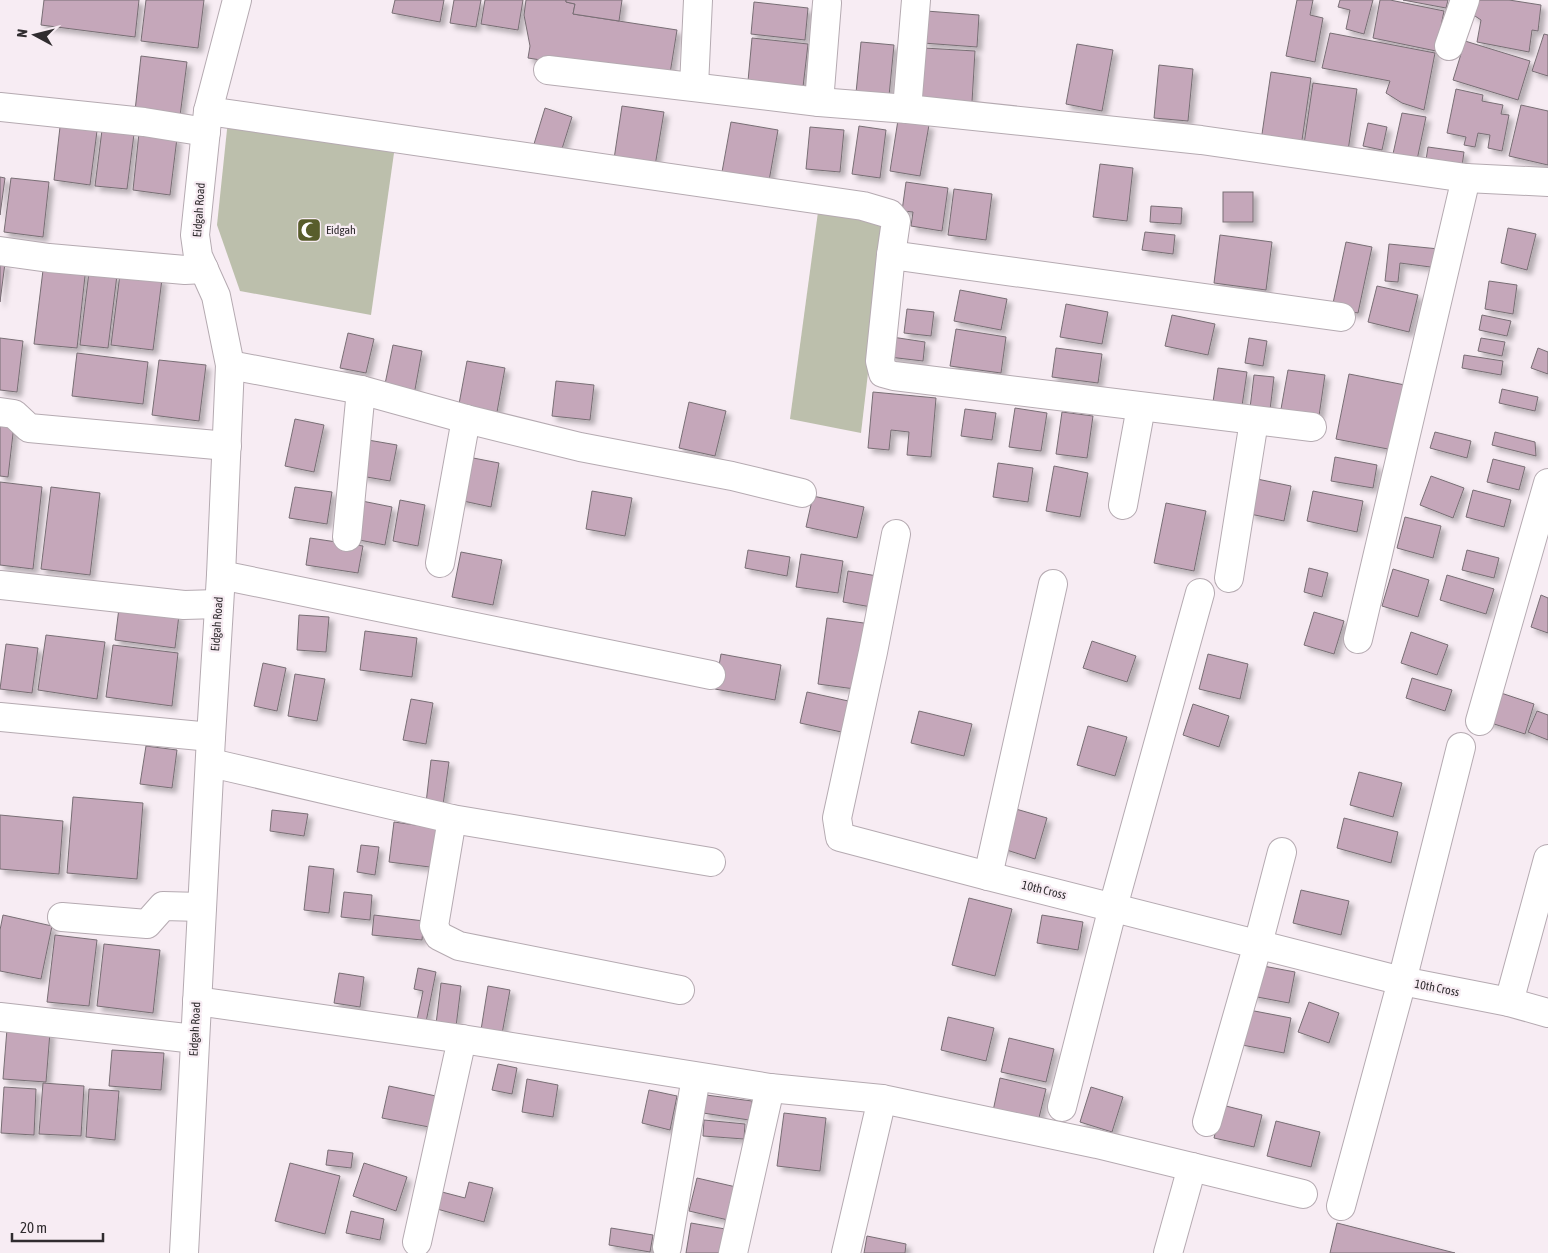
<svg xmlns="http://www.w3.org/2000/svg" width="1548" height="1253" viewBox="0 0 1548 1253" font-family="'Asap Condensed',sans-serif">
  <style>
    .green { fill: #bcbfac }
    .building { fill: #c5a7ba; stroke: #786e74; filter: url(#shadow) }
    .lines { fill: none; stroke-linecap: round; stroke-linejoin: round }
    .street-casing { stroke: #b5aab1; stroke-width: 30 }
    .street { stroke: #fff; stroke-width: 28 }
    .labels { text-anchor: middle; stroke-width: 4.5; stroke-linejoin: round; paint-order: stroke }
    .street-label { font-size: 12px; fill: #302c2f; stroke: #f7ecf3 }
    .poi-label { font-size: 12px; fill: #302c2f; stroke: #f7ecf3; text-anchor: start }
  </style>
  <defs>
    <filter id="shadow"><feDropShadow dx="4.5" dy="4.5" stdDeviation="2.5" flood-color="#0004"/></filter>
  </defs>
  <rect width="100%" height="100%" fill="#f7ecf3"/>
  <g class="green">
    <polygon points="228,120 395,146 371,315 240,291 217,225"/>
    <polygon points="818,212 886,219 861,433 790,419"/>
  </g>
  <g class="building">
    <polygon points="44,0 139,0 135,37 41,25"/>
    <polygon points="146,0 204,0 198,48 141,41"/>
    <polygon points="395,0 444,0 440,22 392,13"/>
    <polygon points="454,0 481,0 476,27 450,23"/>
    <polygon points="485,0 523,0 518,30 481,24"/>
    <polygon points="526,0 566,0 566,2 575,4 573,14 677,30 669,80 528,58 530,46 524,15"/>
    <polygon points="566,0 622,0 619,21 573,14 575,4 566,2"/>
    <polygon points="1297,0 1313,0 1310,15 1323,18 1315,62 1286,56"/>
    <polygon points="1340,0 1373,0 1364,34 1346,29 1350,10 1338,7"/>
    <polygon points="1380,0 1390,0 1444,11 1436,51 1373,38"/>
    <polygon points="1403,0 1448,0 1446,8"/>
    <polygon points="1474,0 1509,0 1541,5 1538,31 1532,30 1529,52 1477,42 1481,20 1472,14"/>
    <polygon points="754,2 808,8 805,40 751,34"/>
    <polygon points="926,11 979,15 977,47 923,43"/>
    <polygon points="1330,33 1435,53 1424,110 1402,103 1386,93 1390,81 1322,68"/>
    <polygon points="1544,34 1548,35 1548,76 1532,71"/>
    <polygon points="752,38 808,44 803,87 748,81"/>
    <polygon points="1465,41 1530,61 1518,100 1453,80"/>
    <polygon points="861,42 894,45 889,96 856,93"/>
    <polygon points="1077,44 1113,50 1102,111 1066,104"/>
    <polygon points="924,48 975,51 972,102 921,99"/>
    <polygon points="141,56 187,62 180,116 135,111"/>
    <polygon points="1159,65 1193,69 1188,121 1154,118"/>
    <polygon points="1271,72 1311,78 1301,147 1261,141"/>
    <polygon points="1313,83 1357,89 1348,151 1304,144"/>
    <polygon points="1456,89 1483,95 1482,101 1503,105 1501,114 1509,115 1502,151 1488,148 1490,135 1478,133 1475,147 1464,145 1466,137 1447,133"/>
    <polygon points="1521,105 1548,111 1548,165 1509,156"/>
    <polygon points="622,106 664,112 655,166 614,159"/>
    <polygon points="545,108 572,117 561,152 534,144"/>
    <polygon points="1402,113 1426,117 1417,160 1393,154"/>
    <polygon points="898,120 929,125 920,176 890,171"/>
    <polygon points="731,122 778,130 769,181 722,172"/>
    <polygon points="1368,123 1387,127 1382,150 1363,146"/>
    <polygon points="859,126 886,130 880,178 852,174"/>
    <polygon points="60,127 97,131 90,185 54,180"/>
    <polygon points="810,127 844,130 840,172 806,169"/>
    <polygon points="102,130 134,134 127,189 95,186"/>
    <polygon points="139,133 177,138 170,195 133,190"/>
    <polygon points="1428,147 1464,152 1462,166 1426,160"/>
    <polygon points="1100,164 1133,168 1127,221 1093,217"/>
    <polygon points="0,177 5,178 0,215"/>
    <polygon points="11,178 49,182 43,237 4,232"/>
    <polygon points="906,182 948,188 942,231 911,226 913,212 902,211"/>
    <polygon points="954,189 992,194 986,240 948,235"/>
    <rect x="1223" y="192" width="30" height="30"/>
    <polygon points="1151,206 1182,208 1181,224 1150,222"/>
    <polygon points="1508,228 1536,234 1527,270 1501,263"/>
    <polygon points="1145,232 1175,235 1173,254 1142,250"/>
    <polygon points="1220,235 1272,242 1266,290 1214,283"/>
    <polygon points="1346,242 1372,247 1358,313 1332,308"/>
    <polygon points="1389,244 1439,249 1438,268 1400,263 1398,282 1385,281"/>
    <polygon points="44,262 86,267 77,348 34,344"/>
    <polygon points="0,263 5,263 0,302"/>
    <polygon points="89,272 117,275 108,348 80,345"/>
    <polygon points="120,274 162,279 153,350 111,345"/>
    <polygon points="1489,281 1517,285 1513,314 1485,309"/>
    <polygon points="1377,286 1418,295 1409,332 1368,322"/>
    <polygon points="960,290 1007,299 1001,330 954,321"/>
    <polygon points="1066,304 1108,312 1102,344 1060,337"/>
    <polygon points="907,309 934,312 931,336 904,333"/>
    <polygon points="1172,315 1215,324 1208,355 1165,346"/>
    <polygon points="1482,315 1511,321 1507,336 1479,330"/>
    <polygon points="956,329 1006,337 1001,373 950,366"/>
    <polygon points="348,333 374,339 366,373 340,368"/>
    <polygon points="892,337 925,342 923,361 889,357"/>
    <polygon points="0,338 23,341 17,392 0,390"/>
    <polygon points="1249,338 1267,341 1263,366 1245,363"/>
    <polygon points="1481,338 1505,342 1502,356 1478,351"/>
    <polygon points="393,345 422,351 414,395 384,389"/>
    <polygon points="1056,348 1102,354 1098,383 1052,377"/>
    <polygon points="1538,348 1548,352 1548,374 1531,368"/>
    <polygon points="77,353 148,362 143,404 72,396"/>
    <polygon points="1464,355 1503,361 1501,375 1462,368"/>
    <polygon points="159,360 206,365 199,421 152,415"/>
    <polygon points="467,361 505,368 497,412 459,404"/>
    <polygon points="1218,368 1247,372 1242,406 1213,402"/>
    <polygon points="1288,370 1325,375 1319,416 1281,409"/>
    <polygon points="1349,374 1405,385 1393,450 1336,439"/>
    <polygon points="1254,375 1274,377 1270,410 1250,408"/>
    <polygon points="556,381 594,385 590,420 552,416"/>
    <polygon points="1502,389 1538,397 1535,411 1499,403"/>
    <polygon points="873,392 936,398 931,457 907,455 909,432 891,430 889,450 868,448"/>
    <polygon points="689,402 726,411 715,456 679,448"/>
    <polygon points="1015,408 1047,413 1041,451 1009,447"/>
    <polygon points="965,409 996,413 992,440 961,436"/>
    <polygon points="1062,412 1093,416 1087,458 1056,454"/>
    <polygon points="295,419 324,425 314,472 285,466"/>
    <polygon points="0,424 14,425 8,477 0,476"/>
    <polygon points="1435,432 1471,441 1467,458 1430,448"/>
    <polygon points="1495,432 1535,442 1536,456 1492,445"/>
    <polygon points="368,440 397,445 390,481 361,476"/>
    <polygon points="463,456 499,463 491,507 454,499"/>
    <polygon points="1335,457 1377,465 1373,488 1331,481"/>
    <polygon points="1493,459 1525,467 1519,490 1487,482"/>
    <polygon points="998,463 1033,468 1028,502 993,497"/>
    <polygon points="1054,466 1088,473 1080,517 1046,511"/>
    <polygon points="1431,476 1464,488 1453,518 1420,505"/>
    <polygon points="1257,479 1291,486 1284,521 1250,514"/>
    <polygon points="0,482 42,487 33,569 0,565"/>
    <polygon points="51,487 100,493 90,575 41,569"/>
    <polygon points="295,487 332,492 327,524 289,518"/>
    <polygon points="1473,490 1511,500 1504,527 1466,517"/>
    <polygon points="592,491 632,498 625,536 586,529"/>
    <polygon points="1313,491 1363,501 1357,532 1307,521"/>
    <polygon points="813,496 864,507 857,538 806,527"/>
    <polygon points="357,500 392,507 385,545 349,538"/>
    <polygon points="400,500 425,505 418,546 393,541"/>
    <polygon points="1166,503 1206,511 1194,571 1154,563"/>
    <polygon points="1405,517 1441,526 1433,558 1397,548"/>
    <polygon points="310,538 363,546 358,573 306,565"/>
    <polygon points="748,550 790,557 787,576 745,568"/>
    <polygon points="1467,550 1499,558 1494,578 1462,570"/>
    <polygon points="461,552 502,560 493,605 452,597"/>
    <polygon points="801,554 843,561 838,593 796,587"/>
    <polygon points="1309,568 1328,573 1322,597 1304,592"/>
    <polygon points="1393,569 1429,580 1418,617 1382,606"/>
    <polygon points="848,571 883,577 877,608 843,602"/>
    <polygon points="1447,575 1494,589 1486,614 1440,600"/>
    <polygon points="1541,595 1548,598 1548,633 1531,627"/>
    <polygon points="119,608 179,615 175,648 115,640"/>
    <polygon points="1314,612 1344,621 1334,654 1304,645"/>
    <polygon points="299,615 329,617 326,652 297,650"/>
    <polygon points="827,618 871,624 862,690 818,684"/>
    <polygon points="365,631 417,638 412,677 360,670"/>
    <polygon points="1411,632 1448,645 1437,675 1401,663"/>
    <polygon points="46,635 105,642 97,699 38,690"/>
    <polygon points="1092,641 1136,656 1127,682 1083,668"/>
    <polygon points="6,644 38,648 32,693 0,689"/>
    <polygon points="113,645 178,653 172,706 106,697"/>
    <polygon points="721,654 781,665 775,700 715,689"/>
    <polygon points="1208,654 1248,664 1240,699 1199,689"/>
    <polygon points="263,663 286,668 277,711 254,706"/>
    <polygon points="295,674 325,679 317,721 288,716"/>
    <polygon points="1412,678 1452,690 1445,711 1406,698"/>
    <polygon points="1495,691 1534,704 1525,734 1485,721"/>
    <polygon points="807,692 853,702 846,733 800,723"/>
    <polygon points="411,699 433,703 426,744 403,740"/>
    <polygon points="1193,704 1229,716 1219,747 1183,735"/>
    <polygon points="919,711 972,724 964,756 911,743"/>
    <polygon points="1537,711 1548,715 1548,740 1528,732"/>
    <polygon points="1088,726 1127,737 1115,776 1077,765"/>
    <polygon points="146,746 177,750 172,788 140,784"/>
    <polygon points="431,760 449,762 443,805 426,803"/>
    <polygon points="1359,772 1402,783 1393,817 1350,805"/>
    <polygon points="73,797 143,803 137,879 67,873"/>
    <polygon points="1009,807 1047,818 1035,859 997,847"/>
    <polygon points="272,810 308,814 304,836 270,831"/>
    <polygon points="0,815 63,821 59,874 0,869"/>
    <polygon points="1344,818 1398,832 1391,863 1337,848"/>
    <polygon points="394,822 443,829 438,868 389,862"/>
    <polygon points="361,845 379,847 375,875 357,872"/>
    <polygon points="309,866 334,869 329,913 304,910"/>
    <polygon points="1301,890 1349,901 1341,935 1293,923"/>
    <polygon points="344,892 372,895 370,920 341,917"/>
    <polygon points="969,898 1012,909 995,976 952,965"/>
    <polygon points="3,915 52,926 41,979 0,971 0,930"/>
    <polygon points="374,915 424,921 422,940 372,935"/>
    <polygon points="1042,915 1083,922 1078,950 1037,943"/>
    <polygon points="55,935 97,940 89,1006 47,1002"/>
    <polygon points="104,944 160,950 153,1013 97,1006"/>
    <polygon points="1258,965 1295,972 1289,1003 1252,996"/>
    <polygon points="418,968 436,972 426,1022 417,1020 423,991 414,989"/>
    <polygon points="339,973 364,977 360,1007 334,1003"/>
    <polygon points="441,983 461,986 456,1027 436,1024"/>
    <polygon points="488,986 510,990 502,1034 481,1030"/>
    <polygon points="1309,1002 1339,1013 1329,1043 1298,1032"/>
    <polygon points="1249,1010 1291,1018 1284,1053 1242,1045"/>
    <polygon points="948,1017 994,1028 986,1061 941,1050"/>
    <polygon points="7,1029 50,1032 46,1082 3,1079"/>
    <polygon points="1009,1038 1054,1049 1046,1082 1001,1072"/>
    <polygon points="112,1050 164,1053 161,1090 109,1086"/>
    <polygon points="498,1064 517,1068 512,1094 492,1090"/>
    <polygon points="1000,1078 1046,1089 1038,1122 993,1111"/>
    <polygon points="527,1079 558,1085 553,1117 522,1112"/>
    <polygon points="43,1083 84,1086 81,1136 39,1134"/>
    <polygon points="389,1086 436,1096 429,1127 382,1118"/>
    <polygon points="4,1087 36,1089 34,1135 1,1133"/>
    <polygon points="1091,1087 1123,1097 1112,1132 1080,1122"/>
    <polygon points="89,1089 119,1091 115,1140 86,1137"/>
    <polygon points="649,1090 677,1096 670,1130 642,1123"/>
    <polygon points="706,1095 752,1101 749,1120 703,1113"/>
    <polygon points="1222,1105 1262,1115 1254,1147 1214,1138"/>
    <polygon points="784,1113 826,1118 820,1171 777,1166"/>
    <polygon points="704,1120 745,1124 744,1139 703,1136"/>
    <polygon points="1276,1121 1320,1132 1311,1167 1267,1156"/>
    <polygon points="328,1150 353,1153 351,1168 326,1165"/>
    <polygon points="290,1163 340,1176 325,1234 275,1221"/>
    <polygon points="364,1163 407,1177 396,1211 353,1196"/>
    <polygon points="697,1178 736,1187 728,1220 689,1211"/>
    <polygon points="469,1182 493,1188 484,1222 437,1209 442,1192 465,1198"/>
    <polygon points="351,1211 384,1219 380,1240 346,1233"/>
    <polygon points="691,1223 731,1230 727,1253 686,1253"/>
    <polygon points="1337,1223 1455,1253 1330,1253"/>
    <polygon points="611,1228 653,1235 650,1252 609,1245"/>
    <polygon points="867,1236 906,1244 905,1253 864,1253"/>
  </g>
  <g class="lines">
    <defs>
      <g id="street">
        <polyline points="1449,46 1465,0"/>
        <polyline points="548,70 819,102 907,109 1201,140 1466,178 1548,182"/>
        <polyline points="694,86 698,0"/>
        <polyline points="819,102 827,3"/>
        <polyline points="0,107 144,122 206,132"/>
        <polyline points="907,109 916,0"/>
        <polyline points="208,111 863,206 890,214 896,221 891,255 880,361 883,373 894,376 1312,427"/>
        <polyline points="0,251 49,258 185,270 204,269"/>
        <polyline points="891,255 1341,317"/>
        <polyline points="230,365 361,390 466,419 580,447 732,476 802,493"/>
        <polyline points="0,412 14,414 29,428 227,446"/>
        <polyline points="1123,505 1141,407"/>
        <polyline points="896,534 873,652 837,818 840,837 988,876 1402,981 1509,1002 1548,1013"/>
        <polyline points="347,537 361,390"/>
        <polyline points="440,563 466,419"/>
        <polyline points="221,575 711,675"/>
        <polyline points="1229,578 1254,421"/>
        <polyline points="0,585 184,605 218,604"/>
        <polyline points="1358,639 1466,178"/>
        <polyline points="0,717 211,737"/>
        <polyline points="1480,721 1548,483"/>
        <polyline points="211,763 452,819 711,862"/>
        <polyline points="452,819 434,926 439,936 459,946 680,990"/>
        <polyline points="988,876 1053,584"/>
        <polyline points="62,917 147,924 163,906 202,907"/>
        <polyline points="197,1001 462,1039 770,1088 882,1099 1097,1144 1303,1194"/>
        <polyline points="1509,1002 1548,859"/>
        <polyline points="0,1017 195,1039"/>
        <polyline points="1062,1107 1113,907 1200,593"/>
        <polyline points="1207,1122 1258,944 1282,852"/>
        <polyline points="1341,1206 1402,981 1461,747"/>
        <polyline points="417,1242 462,1039"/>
        <polyline points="667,1247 696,1077"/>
        <polyline points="184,1253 211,737 221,575 230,365 216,296 198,256 195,235 208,111 237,0"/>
        <polyline points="733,1253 770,1088"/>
        <polyline points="846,1253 882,1099"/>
        <polyline points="1168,1253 1192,1167"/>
      </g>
    </defs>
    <use href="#street" class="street-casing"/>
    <use href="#street" class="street"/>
  </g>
  <defs>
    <symbol id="mosque-square" viewBox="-11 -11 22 22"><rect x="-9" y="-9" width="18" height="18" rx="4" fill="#585d2b" stroke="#f7ecf3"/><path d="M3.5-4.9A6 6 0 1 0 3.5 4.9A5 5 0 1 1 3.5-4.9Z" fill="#fff"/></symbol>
  </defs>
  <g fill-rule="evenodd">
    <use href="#mosque-square" x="295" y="216" width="28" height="28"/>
  </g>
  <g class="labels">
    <g class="street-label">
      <text transform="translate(199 210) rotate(-86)" y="4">Eidgah Road</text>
      <text transform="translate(217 624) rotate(-86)" y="4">Eidgah Road</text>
      <text transform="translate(1044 890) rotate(14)" y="4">10th Cross</text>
      <text transform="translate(1437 988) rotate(11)" y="4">10th Cross</text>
      <text transform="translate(195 1029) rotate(-87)" y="4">Eidgah Road</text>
    </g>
    <g class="poi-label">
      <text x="326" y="234">Eidgah</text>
    </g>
  </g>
  <g transform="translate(35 35) rotate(277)" stroke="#f7ecf3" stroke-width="4" paint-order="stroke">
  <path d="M0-4L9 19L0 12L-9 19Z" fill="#302c2f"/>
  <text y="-8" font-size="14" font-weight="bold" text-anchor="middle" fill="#302c2f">N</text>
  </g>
  <path d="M12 1233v8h91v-8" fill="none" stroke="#302c2f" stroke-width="2.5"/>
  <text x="20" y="1233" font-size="15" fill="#302c2f" stroke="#f7ecf3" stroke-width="4" paint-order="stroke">20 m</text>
</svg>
